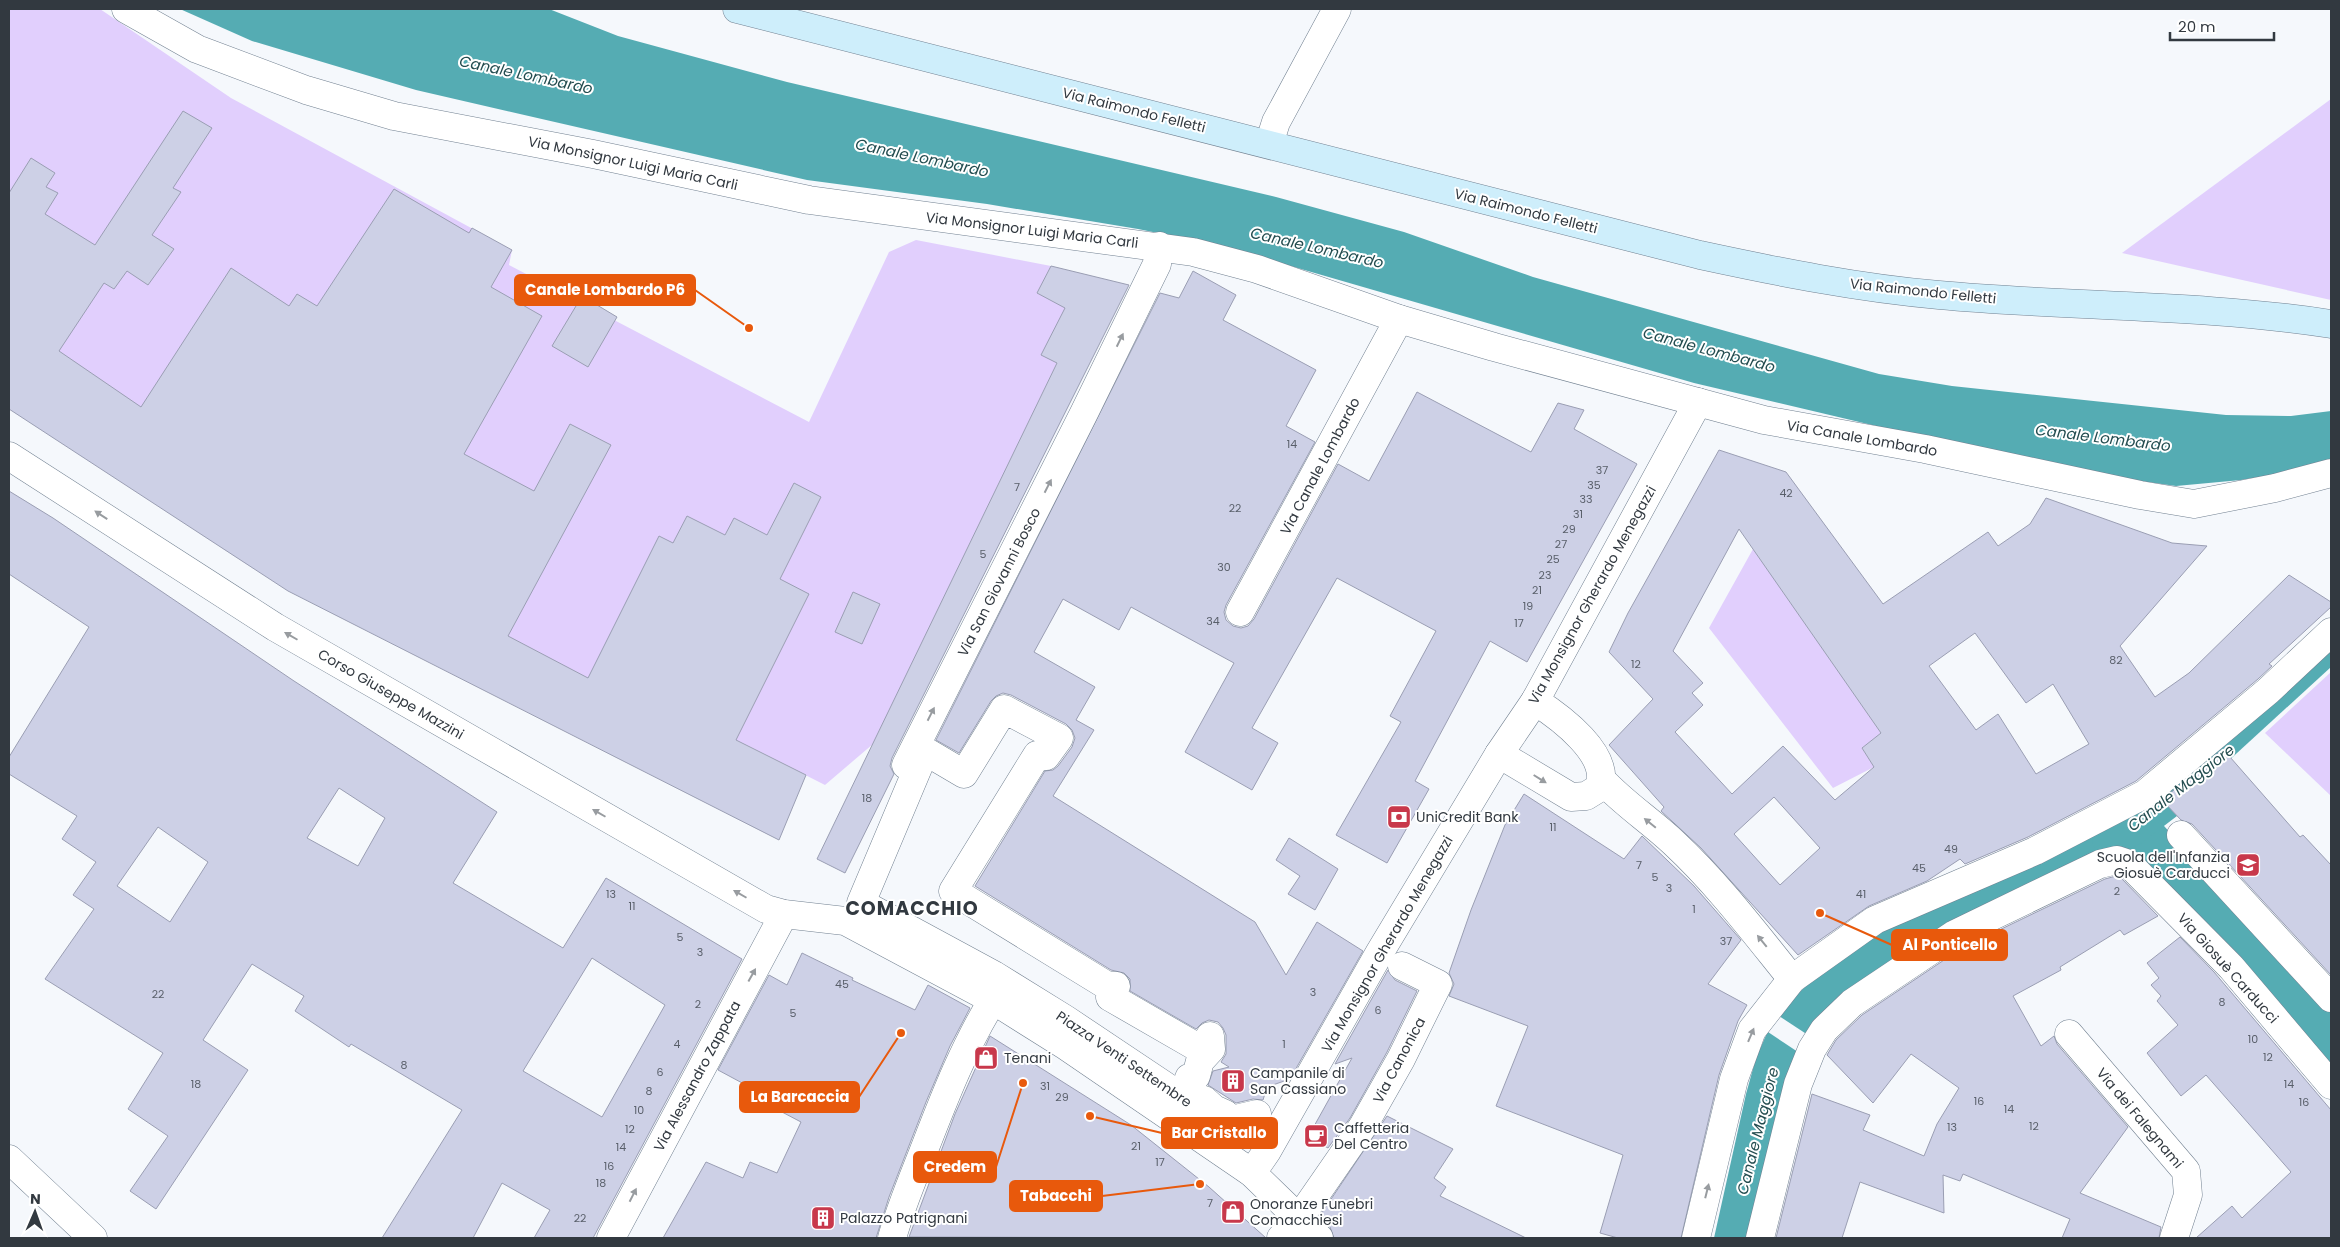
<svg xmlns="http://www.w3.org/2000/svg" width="2340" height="1247" viewBox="0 0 2340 1247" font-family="Poppins,sans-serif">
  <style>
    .green { fill: #e1cffd }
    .water { fill: #55acb3 }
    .pier { fill: #f5f8fc }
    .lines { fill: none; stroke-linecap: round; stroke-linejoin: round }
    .canal { stroke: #55acb3; stroke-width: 36 }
    .building { fill: #cdd0e6; stroke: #9a9eb3; fill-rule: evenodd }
    .street-casing { stroke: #728191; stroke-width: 29 }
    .secondary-casing { stroke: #728191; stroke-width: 29 }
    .street { stroke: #fff; stroke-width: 28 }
    .secondary { stroke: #ceeefb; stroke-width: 28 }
    .oneway { fill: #989ca0 }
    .labels { text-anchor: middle; stroke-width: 4; stroke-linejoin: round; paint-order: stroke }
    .number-label { font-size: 11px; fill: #595f6a }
    .street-label { font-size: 14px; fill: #323940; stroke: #fff }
    .poi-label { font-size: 14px; fill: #323940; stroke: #fff; text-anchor: start }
    .water-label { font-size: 15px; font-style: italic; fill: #244d50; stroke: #fff }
    .district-label { font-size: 19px; font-weight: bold; letter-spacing: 1px; fill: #323940; stroke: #fff }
    .leader { fill: none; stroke: #e8590c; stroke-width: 2 }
    .callout-dot { fill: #e8590c; stroke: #fff; stroke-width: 2 }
    .callout { fill: #e8590c; stroke: #e8590c; stroke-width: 2 }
    .callout-label { font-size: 15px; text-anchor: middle; font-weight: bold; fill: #fff }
  </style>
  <rect width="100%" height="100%" fill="#f5f8fc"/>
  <g class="green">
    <polygon points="9,9 100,9 231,98 512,250 509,265 809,422 889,252 916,240 1051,266 1065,308 1057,363 873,744 825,785 750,747 588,679 481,622 142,413 9,335"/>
    <polygon points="2331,99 2331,300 2122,253"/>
    <polygon points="1753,549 1881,733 1862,748 1874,767 1833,788 1709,628"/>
    <polygon points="2331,672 2331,796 2265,733"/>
  </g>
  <g class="water">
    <polygon points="180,9 549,9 618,36 787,82 1276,197 1404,232 1533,277 1879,374 1952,386 2226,415 2291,416 2331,411 2331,465 2241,480 2176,486 2119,478 1927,438 1694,383 1222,246 1138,229 987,204 807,180 416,90 252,41"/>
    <polygon points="2331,644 2331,667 2213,775 2170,809 2160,795"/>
    <polygon points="2146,806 2331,1011 2331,1065 2135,853 1828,1013 1752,1238 1714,1238 1746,1094 1756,1058 1767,1033 1784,1007 1811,981 1885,929"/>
  </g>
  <polygon class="pier" points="1776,1014 1811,1037 1801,1054 1765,1030"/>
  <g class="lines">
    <polyline class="canal" points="2110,839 2133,827 2205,772"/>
  </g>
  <g class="building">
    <polygon points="183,111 212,128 173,188 181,192 152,235 174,249 148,285 127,271 114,289 104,283 59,351 141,407 231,268 289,306 297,294 317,306 394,189 469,233 472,228 512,250 491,287 542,316 464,454 534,491 570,424 611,445 508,636 588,678 659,536 673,543 687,516 725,535 734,518 767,535 794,483 821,497 780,579 809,594 736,740 806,775 779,840 288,591 9,409 9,193 31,158 55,173 46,187 58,193 45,214 95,245"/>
    <polygon points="1051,266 1129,285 892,758 890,766 894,774 845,873 817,859 1057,363 1041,355 1065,308 1037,293"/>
    <polygon points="1193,271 1236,295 1223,320 1316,370 1286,426 1315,442 1226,605 1224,612 1226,620 1233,626 1241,628 1248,626 1254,619 1338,464 1369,481 1417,392 1531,452 1558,403 1584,410 1574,429 1637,464 1527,662 1490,641 1415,781 1429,789 1387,863 1336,835 1401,722 1390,716 1436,631 1337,578 1252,728 1278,743 1252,790 1185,752 1234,663 1131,607 1119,630 1063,599 1034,652 1095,687 1076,720 1094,730 1053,796 1255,922 1286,975 1317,922 1363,951 1290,1079 1267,1087 1263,1100 1253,1099 1236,1103 1208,1085 1213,1071 1229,1067 1221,1062 1226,1054 1226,1035 1223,1028 1218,1022 1209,1020 1202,1023 1196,1029 1130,991 1130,979 1124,973 1111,970 975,886 1045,771 1053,770 1058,766 1072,747 1075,738 1072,730 1066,724 1011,695 1003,693 996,696 991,701 959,753 936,740 1160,293 1179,298"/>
    <polygon points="582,296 617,317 588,367 552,346"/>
    <path d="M1719 450 1786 472 1883 604 1988 532 1998 546 2030 524 2046 498 2172 543 2207 546 2120 646 2155 697 2189 673 2289 575 2331 602V607L2269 664 2272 666 2258 679 2136 781 2028 837 1965 864 1960 859 1927 881 1869 906 1798 955 1701 848 1661 811 1664 807 1609 745 1653 699 1609 652 1628 613ZM1739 529 1881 733 1862 748 1874 767 1835 800 1783 746 1732 794 1675 732 1703 705 1692 693 1703 683 1673 651ZM1975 633 2026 703 2053 684 2089 744 2036 774 1998 714 1976 730 1929 666ZM1774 797 1820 848 1780 885 1734 834Z"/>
    <path d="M9 491 53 518 294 681 497 812 453 883 563 948 606 878 742 959 593 1238H534L550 1210 502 1183 473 1238H382L462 1110 351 1044 349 1047 295 1011 304 996 252 964 203 1040 248 1070 156 1209 130 1191 168 1136 128 1109 163 1053 45 979 94 909 73 895 96 862 62 839 77 816 9 774V757L89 627 9 574ZM339 788 385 818 358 866 307 838ZM158 827 208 862 170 922 117 886ZM592 958 665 1005 602 1117 523 1071Z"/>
    <polygon points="853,592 880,604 862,644 835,632"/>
    <polygon points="2223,749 2300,837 2303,835 2331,865 2331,975 2192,824 2181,820 2162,800"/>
    <polygon points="1524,794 1624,859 1642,836 1694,886 1741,940 1708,984 1747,1005 1738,1021 1719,1075 1681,1238 1618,1238 1600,1233 1623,1155 1496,1106 1528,1026 1449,996 1454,984 1449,973 1471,910 1505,825"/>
    <polygon points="1289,838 1338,869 1315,910 1288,894 1300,876 1276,860"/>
    <polygon points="2116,876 2121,878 2158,916 2124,935 2120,930 2060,967 2061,970 2013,996 2041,1046 2054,1036 2057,1044 2128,1127 2080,1193 2161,1227 2159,1238 2062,1238 2070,1219 1963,1174 1960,1181 1943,1175 1944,1213 1860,1182 1842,1238 1776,1238 1812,1094 1870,1115 1863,1130 1924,1156 1937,1124 1959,1088 1911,1054 1873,1103 1827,1055 1836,1040 1862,1015 1962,948 2105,879"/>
    <polygon points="2180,937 2214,972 2331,1110 2331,1238 2196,1238 2232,1206 2242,1218 2291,1172 2206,1075 2181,1096 2147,1053 2178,1025 2157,1001 2161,996 2151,985 2159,978 2147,963"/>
    <polygon points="802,953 853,978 852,980 915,1010 928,985 970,1008 950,1046 926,1102 889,1197 876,1238 663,1238 706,1162 743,1178 750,1162 777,1173 801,1122 782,1112 785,1106 718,1070 769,975 787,985"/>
    <polygon points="1388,970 1395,980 1417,991 1387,1052 1350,1118 1328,1148 1308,1137 1352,1058 1335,1064"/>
    <polygon points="990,1036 1131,1125 1209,1187 1266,1238 909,1237 955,1114"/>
    <polygon points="1387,1116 1453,1149 1434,1178 1446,1187 1440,1196 1526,1238 1334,1238 1330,1227 1319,1217"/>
  </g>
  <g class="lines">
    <defs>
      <g id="street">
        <polyline points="126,9 197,49 306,90 394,116 593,154 809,200 1193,252 1257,269 1399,319 1494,347 1764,420 1925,449 2140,495 2194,504 2275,488 2331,473"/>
        <polyline points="1269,144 1276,122 1337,9"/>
        <polyline points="9,456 275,627 766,909 784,914 845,921 993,1000 1066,1046 1252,1173 1319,1238"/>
        <polyline points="1240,612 1399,319"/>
        <polygon points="1004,709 1059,738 1046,756 1037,755 953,891 1106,985 1116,986 1110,997 1202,1050 1210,1036 1211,1049 1200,1061 1196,1076 1189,1078 1197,1102 1204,1100 1214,1109 1225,1114 1227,1121 1257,1114 1234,1132 1065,1019 994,975 861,903 925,751 964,774"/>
        <path d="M1499 754 1571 797 1586 796 1599 788C1612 755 1560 717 1535 701"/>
        <polyline points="906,765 1084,413 1157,264 1159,246"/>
        <path d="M1602 780C1624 804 1651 821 1674 843 1718 884 1754 932 1792 979"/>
        <polyline points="2181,835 2331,998"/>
        <polyline points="2069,1034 2186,1171 2188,1195 2174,1238"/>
        <polyline points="9,1159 93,1238"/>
        <polyline points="1252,1173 1267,1151 1380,952 1499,754 1535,701 1698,402"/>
        <polyline points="611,1238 784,914"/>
        <path d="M892 1238C901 1206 914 1176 926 1145 945 1096 965 1045 993 1000"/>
        <polyline points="1281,1238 1300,1217 1363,1126 1401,1059 1438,984 1402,966"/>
        <polyline points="1696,1238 1734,1079 1752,1030 1792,979 1875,920 2035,851 2145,794 2268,691 2331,632"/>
        <polyline points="1760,1238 1798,1084 1812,1049 1824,1030 1852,1003 1955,934 2100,864 2117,860 2129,864 2231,967 2331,1085"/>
      </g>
      <path id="secondary" d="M737 9 1700 255C1779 272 1858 288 1939 295 2069 307 2201 304 2331 324"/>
    </defs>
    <use href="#street" class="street-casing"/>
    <use href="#secondary" class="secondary-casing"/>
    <use href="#street" class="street"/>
    <use href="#secondary" class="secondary"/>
  </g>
  <defs><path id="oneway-solid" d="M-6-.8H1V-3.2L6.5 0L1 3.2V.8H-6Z" transform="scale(1.25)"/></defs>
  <g class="oneway">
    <use href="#oneway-solid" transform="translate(1120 340) rotate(-64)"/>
    <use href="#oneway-solid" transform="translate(1048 486) rotate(-63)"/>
    <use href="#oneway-solid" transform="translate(101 515) rotate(-147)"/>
    <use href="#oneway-solid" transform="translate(291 636) rotate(-150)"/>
    <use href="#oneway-solid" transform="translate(931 714) rotate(-63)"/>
    <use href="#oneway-solid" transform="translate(1540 779) rotate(32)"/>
    <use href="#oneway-solid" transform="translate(599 813) rotate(-150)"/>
    <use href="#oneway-solid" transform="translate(1650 823) rotate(-141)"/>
    <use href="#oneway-solid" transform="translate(740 894) rotate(-150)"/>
    <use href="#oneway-solid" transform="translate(1762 941) rotate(-129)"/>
    <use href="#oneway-solid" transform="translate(752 975) rotate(-61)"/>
    <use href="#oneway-solid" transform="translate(1751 1035) rotate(-67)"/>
    <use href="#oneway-solid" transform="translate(1707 1191) rotate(-76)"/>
    <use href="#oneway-solid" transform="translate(633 1195) rotate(-63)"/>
  </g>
  <defs>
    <symbol id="bank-square" viewBox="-11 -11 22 22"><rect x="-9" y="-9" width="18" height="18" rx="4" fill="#c8384b" stroke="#fff"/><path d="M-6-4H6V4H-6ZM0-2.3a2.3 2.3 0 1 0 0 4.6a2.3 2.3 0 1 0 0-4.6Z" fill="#fff"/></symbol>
    <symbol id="school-square" viewBox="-11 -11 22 22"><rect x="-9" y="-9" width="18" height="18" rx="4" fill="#c8384b" stroke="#fff"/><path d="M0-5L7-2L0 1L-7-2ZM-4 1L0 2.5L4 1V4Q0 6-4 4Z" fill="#fff"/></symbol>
    <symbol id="shop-square" viewBox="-11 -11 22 22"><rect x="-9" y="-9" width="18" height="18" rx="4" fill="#c8384b" stroke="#fff"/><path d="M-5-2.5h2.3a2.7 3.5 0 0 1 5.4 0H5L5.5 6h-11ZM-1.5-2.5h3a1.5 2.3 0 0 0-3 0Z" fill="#fff"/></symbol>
    <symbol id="building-square" viewBox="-11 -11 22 22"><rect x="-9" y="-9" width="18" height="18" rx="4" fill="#c8384b" stroke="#fff"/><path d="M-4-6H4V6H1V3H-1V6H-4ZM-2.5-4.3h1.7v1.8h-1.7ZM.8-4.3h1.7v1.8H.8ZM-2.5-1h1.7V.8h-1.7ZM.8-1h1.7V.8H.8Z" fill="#fff"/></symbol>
    <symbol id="cafe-square" viewBox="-11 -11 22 22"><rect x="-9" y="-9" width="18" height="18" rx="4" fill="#c8384b" stroke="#fff"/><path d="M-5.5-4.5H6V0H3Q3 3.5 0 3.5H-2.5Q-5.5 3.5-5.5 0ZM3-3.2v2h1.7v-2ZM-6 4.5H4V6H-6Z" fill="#fff"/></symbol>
  </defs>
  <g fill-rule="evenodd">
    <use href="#bank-square" x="1385" y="803" width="28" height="28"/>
    <use href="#school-square" x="2234" y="851" width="28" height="28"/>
    <use href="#shop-square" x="972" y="1044" width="28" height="28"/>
    <use href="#building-square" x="1219" y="1067" width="28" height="28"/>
    <use href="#cafe-square" x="1302" y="1122" width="28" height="28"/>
    <use href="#shop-square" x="1219" y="1198" width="28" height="28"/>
    <use href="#building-square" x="809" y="1204" width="28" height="28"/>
  </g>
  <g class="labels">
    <g class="number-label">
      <text x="1292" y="448">14</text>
      <text x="1602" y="474">37</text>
      <text x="1594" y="489">35</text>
      <text x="1017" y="491">7</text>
      <text x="1786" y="497">42</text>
      <text x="1586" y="503">33</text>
      <text x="1235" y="512">22</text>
      <text x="1578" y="518">31</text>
      <text x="1569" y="533">29</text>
      <text x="1561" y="548">27</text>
      <text x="983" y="558">5</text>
      <text x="1553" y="563">25</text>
      <text x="1224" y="571">30</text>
      <text x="1545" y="579">23</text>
      <text x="1537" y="594">21</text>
      <text x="1528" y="610">19</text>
      <text x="1213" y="625">34</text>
      <text x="1519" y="627">17</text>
      <text x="2116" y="664">82</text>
      <text x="1636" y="668">12</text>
      <text x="867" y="802">18</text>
      <text x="1553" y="831">11</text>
      <text x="1951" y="853">49</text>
      <text x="1639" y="869">7</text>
      <text x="1919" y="872">45</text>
      <text x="1655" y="881">5</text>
      <text x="1669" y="892">3</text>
      <text x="2117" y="895">2</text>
      <text x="611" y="898">13</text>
      <text x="1861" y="898">41</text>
      <text x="632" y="910">11</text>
      <text x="1694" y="913">1</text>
      <text x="680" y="941">5</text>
      <text x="1726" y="945">37</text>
      <text x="700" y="956">3</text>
      <text x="842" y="988">45</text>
      <text x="1313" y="996">3</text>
      <text x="158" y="998">22</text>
      <text x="2222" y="1006">8</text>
      <text x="698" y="1008">2</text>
      <text x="1378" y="1014">6</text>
      <text x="793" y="1017">5</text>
      <text x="2253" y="1043">10</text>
      <text x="677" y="1048">4</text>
      <text x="1284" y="1048">1</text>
      <text x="2268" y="1061">12</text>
      <text x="404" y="1069">8</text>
      <text x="660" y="1076">6</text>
      <text x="196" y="1088">18</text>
      <text x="2289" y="1088">14</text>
      <text x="1045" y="1090">31</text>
      <text x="649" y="1095">8</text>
      <text x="1062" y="1101">29</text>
      <text x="1979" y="1105">16</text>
      <text x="2304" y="1106">16</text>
      <text x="2009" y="1113">14</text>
      <text x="639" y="1114">10</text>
      <text x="2034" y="1130">12</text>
      <text x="1952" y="1131">13</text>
      <text x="630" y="1133">12</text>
      <text x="1136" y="1150">21</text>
      <text x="621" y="1151">14</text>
      <text x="1160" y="1166">17</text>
      <text x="609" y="1170">16</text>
      <text x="601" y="1187">18</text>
      <text x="1210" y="1207">7</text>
      <text x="580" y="1222">22</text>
    </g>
    <g class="street-label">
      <text transform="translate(1134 110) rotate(14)" y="5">Via Raimondo Felletti</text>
      <text transform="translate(633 163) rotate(12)" y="5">Via Monsignor Luigi Maria Carli</text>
      <text transform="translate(1526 211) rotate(14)" y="5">Via Raimondo Felletti</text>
      <text transform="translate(1032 230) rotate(7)" y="5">Via Monsignor Luigi Maria Carli</text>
      <text transform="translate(1923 291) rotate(6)" y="5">Via Raimondo Felletti</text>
      <text transform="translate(1862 438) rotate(10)" y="5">Via Canale Lombardo</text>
      <text transform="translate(1320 466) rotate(-62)" y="5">Via Canale Lombardo</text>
      <text transform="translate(999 582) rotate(-63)" y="5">Via San Giovanni Bosco</text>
      <text transform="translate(1592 595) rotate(-61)" y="5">Via Monsignor Gherardo Menegazzi</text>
      <text transform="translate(391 694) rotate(30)" y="5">Corso Giuseppe Mazzini</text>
      <text transform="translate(1387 944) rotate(-60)" y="5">Via Monsignor Gherardo Menegazzi</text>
      <text transform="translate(2228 968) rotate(48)" y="5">Via Giosuè Carducci</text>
      <text transform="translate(1124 1059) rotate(34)" y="5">Piazza Venti Settembre</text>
      <text transform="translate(1399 1060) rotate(-62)" y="5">Via Canonica</text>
      <text transform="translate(697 1076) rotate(-62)" y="5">Via Alessandro Zappata</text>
      <text transform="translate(2140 1118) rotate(50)" y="5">Via dei Falegnami</text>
    </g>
    <g class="poi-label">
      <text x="1416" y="822">UniCredit Bank</text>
      <text x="2230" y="862" text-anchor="end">Scuola dell'Infanzia<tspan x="2230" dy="16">Giosuè Carducci</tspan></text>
      <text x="1004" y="1063">Tenani</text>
      <text x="1250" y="1078">Campanile di<tspan x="1250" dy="16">San Cassiano</tspan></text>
      <text x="1334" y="1133">Caffetteria<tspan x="1334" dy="16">Del Centro</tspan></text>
      <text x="1250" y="1209">Onoranze Funebri<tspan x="1250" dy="16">Comacchiesi</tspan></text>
      <text x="840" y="1223">Palazzo Patrignani</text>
    </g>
    <g class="water-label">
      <text transform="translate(526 75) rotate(12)" y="5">Canale Lombardo</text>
      <text transform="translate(922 158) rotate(12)" y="5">Canale Lombardo</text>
      <text transform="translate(1317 248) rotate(13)" y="5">Canale Lombardo</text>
      <text transform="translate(1709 350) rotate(15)" y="5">Canale Lombardo</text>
      <text transform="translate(2103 438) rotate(7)" y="5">Canale Lombardo</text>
      <text transform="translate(2181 788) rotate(-38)" y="5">Canale Maggiore</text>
      <text transform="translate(1758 1131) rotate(-76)" y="5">Canale Maggiore</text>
    </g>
    <g class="district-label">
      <text x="912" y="915">COMACCHIO</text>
    </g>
  </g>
  <path class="leader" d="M749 328L695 290M1820 913L1892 945M901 1033L859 1097M1090 1116L1162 1133M1023 1083L996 1167M1200 1184L1102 1196"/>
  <g class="callout-dot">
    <circle cx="749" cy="328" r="5"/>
    <circle cx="1820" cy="913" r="5"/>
    <circle cx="901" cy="1033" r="5"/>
    <circle cx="1090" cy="1116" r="5"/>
    <circle cx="1023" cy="1083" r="5"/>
    <circle cx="1200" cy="1184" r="5"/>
  </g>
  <g class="callout">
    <rect x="515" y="275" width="180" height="30" rx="5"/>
    <rect x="1892" y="930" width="115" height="30" rx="5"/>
    <rect x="740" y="1082" width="119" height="30" rx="5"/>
    <rect x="1162" y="1118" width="115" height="30" rx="5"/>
    <rect x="914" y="1152" width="82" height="30" rx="5"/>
    <rect x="1010" y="1181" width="92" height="30" rx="5"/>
  </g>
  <g class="callout-label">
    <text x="605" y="295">Canale Lombardo P6</text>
    <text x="1950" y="950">Al Ponticello</text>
    <text x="800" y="1102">La Barcaccia</text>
    <text x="1219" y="1138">Bar Cristallo</text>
    <text x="955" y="1172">Credem</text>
    <text x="1056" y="1201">Tabacchi</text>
  </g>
  <rect width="2340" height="1247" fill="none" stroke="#323940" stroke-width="20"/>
  <g transform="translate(35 1212) rotate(2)" stroke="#ffffff" stroke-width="4" paint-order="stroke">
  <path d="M0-4L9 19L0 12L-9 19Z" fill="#323940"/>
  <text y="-8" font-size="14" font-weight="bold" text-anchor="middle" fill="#323940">N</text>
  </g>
  <path d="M2170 32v8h104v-8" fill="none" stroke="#323940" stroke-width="2.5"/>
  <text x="2178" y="32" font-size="15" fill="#323940" stroke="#ffffff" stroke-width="4" paint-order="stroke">20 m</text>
</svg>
